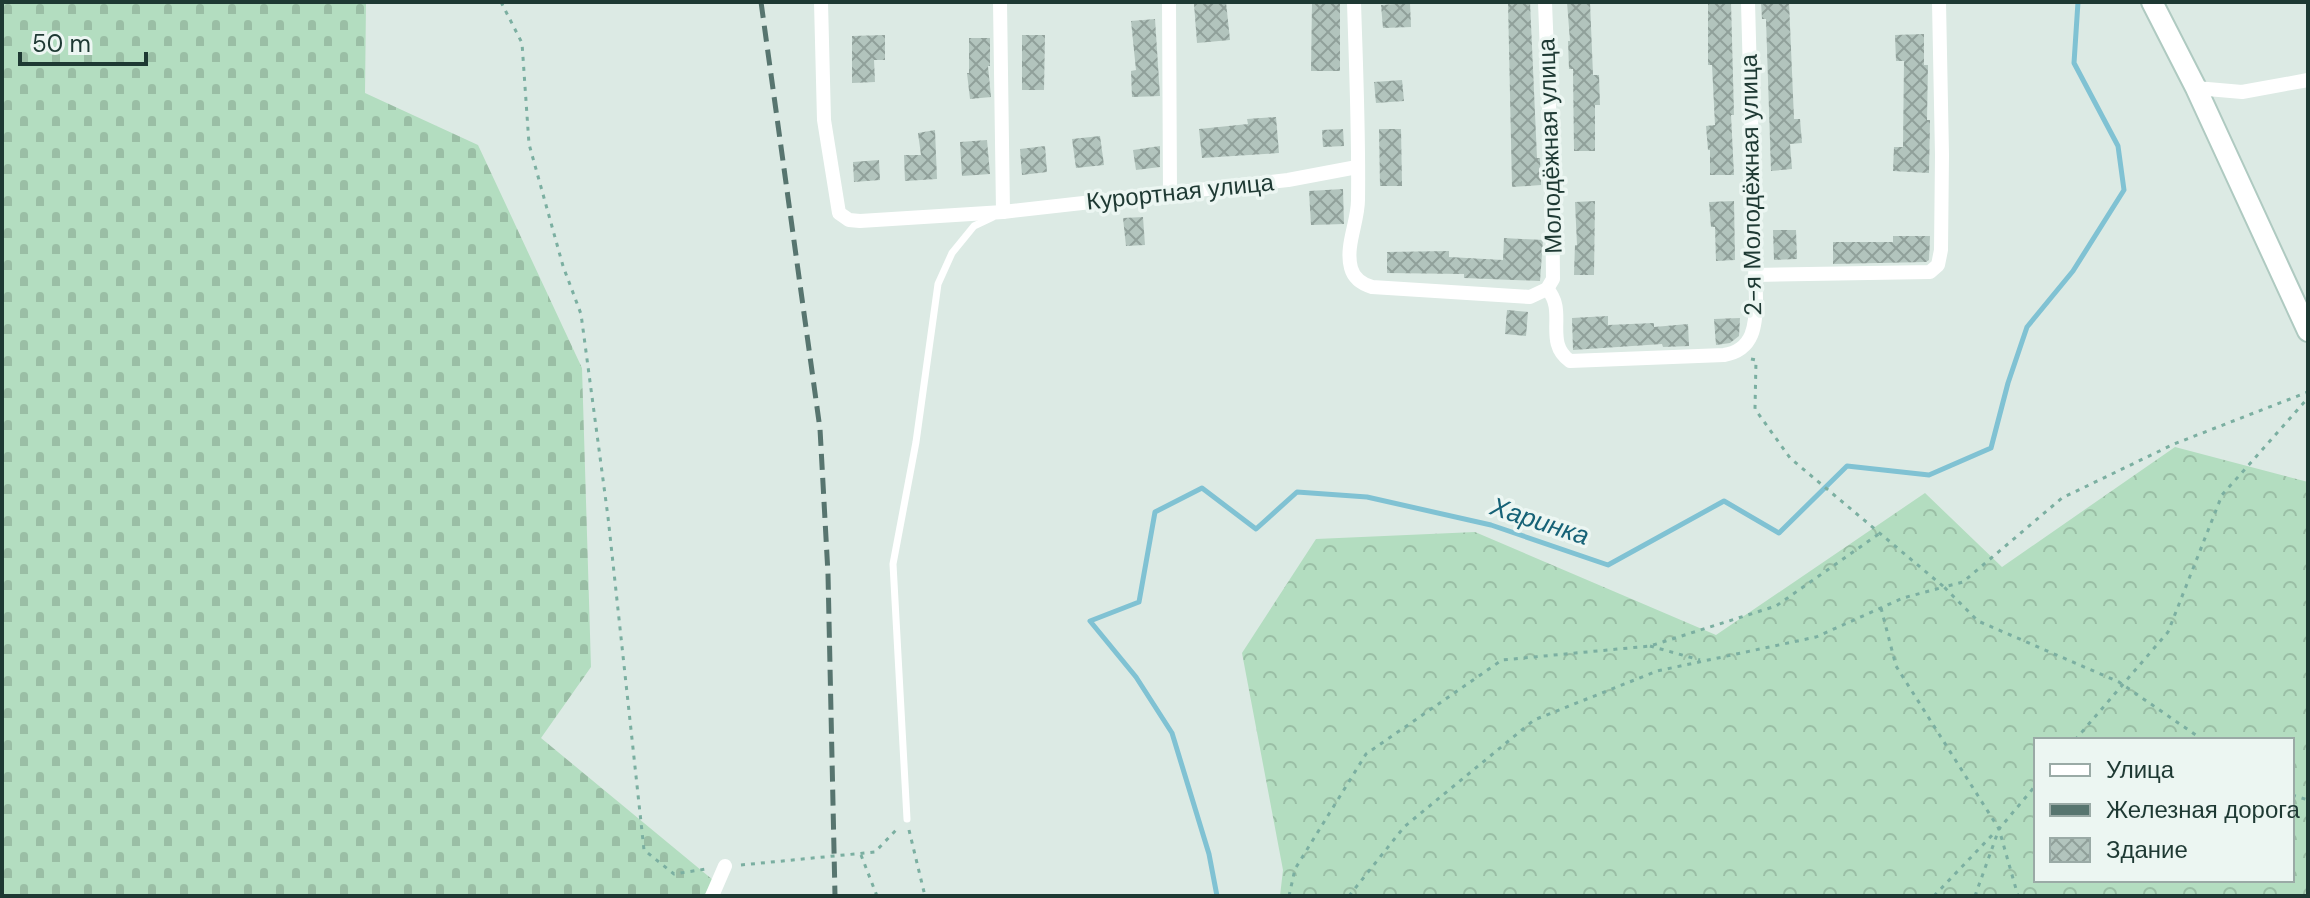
<svg xmlns="http://www.w3.org/2000/svg" width="2310" height="898" viewBox="0 0 2310 898" font-family="'DM Sans',sans-serif">
  <style>
    .forest { fill: url(#forest-crowns); fill-rule: evenodd }
    .cemetery { fill: url(#cemetery-stones) }
    .lines { fill: none; stroke-linecap: round; stroke-linejoin: round }
    .stream { stroke: #80c2d3; stroke-width: 5 }
    .building { fill: url(#building-cross-hatch) }
    .secondary-casing { stroke: #afcac1; stroke-width: 24 }
    .path { stroke: #7bafa1; stroke-width: 3; stroke-dasharray: 4 6; stroke-linecap: butt }
    .lane { stroke: #fff; stroke-width: 7 }
    .street { stroke: #fff; stroke-width: 14 }
    .secondary { stroke: #fff; stroke-width: 20 }
    .rail { stroke: #57756f; stroke-width: 5; stroke-dasharray: 16 8; stroke-linecap: butt }
    .labels { text-anchor: middle; stroke-width: 7; stroke-linejoin: round; paint-order: stroke }
    .street-label { font-size: 24px; fill: #1e3933; stroke: #ecf6f2 }
    .water-label { font-size: 26px; font-style: italic; fill: #166277; stroke: #ecf6f2 }
  </style>
  <defs>
    <pattern id="forest-crowns" width="20" height="18" patternUnits="userSpaceOnUse" patternTransform="scale(2)"><rect width="20" height="18" fill="#b3ddc0"/><path d="M2 6a3 3 0 1 1 6 0M12 15a3 3 0 1 1 6 0" fill="none" stroke="#9abea5"/></pattern>
    <pattern id="cemetery-stones" width="16" height="16" patternUnits="userSpaceOnUse" patternTransform="scale(2)"><rect width="16" height="16" fill="#b3ddc0"/><path d="M2 7V4a2 2 0 0 1 4 0v3zM10 15v-3a2 2 0 0 1 4 0v3z" fill="#9abea5"/></pattern>
    <pattern id="building-cross-hatch" width="8" height="8" patternUnits="userSpaceOnUse" patternTransform="scale(2)"><rect width="8" height="8" fill="#b2c4bd"/><path d="M0 0l8 8M0 8l8-8" fill="none" stroke="#90a09a"/></pattern>
  </defs>
  <rect width="100%" height="100%" fill="#dceae4"/>
  <path class="forest" d="M2175 447 2308 482V896H1280L1283 870 1242 653 1316 539 1475 532 1716 635 1925 493 2002 567ZM2036 740H2292V880H2036Z"/>
  <polygon class="cemetery" points="2,2 366,2 365,93 478,145 582,368 591,667 541,738 713,880 704,896 2,896"/>
  <g class="lines">
    <polyline class="stream" points="1217,896 1209,854 1172,733 1136,677 1090,621 1139,602 1155,512 1202,488 1256,529 1297,492 1367,497 1491,525 1608,565 1724,501 1779,533 1847,466 1929,475 1991,448 2008,383 2027,327 2073,271 2124,190 2118,146 2074,63 2078,2"/>
  </g>
  <g class="building">
    <polygon points="1226,2 1230,40 1197,43 1194,4"/>
    <polygon points="1312,2 1340,2 1340,71 1311,71"/>
    <polygon points="1508,2 1530,2 1537,158 1540,158 1541,185 1512,187"/>
    <polygon points="1567,2 1590,2 1593,75 1599,75 1600,105 1595,105 1595,151 1574,151 1573,69 1569,69 1568,41 1570,41"/>
    <polygon points="1708,2 1731,2 1734,115 1731,115 1734,175 1710,175 1710,150 1708,150 1706,126 1715,125 1712,65 1708,65"/>
    <polygon points="1761,2 1789,2 1794,119 1800,119 1802,143 1790,144 1792,169 1771,171 1766,19 1762,19"/>
    <polygon points="1410,3 1411,27 1383,28 1381,5"/>
    <polygon points="1155,19 1160,96 1132,97 1131,71 1136,70 1131,21"/>
    <polygon points="1924,34 1924,65 1928,65 1927,120 1930,120 1929,173 1893,171 1894,147 1903,147 1904,61 1896,61 1895,35"/>
    <polygon points="885,35 885,60 874,60 875,82 852,83 852,36"/>
    <polygon points="1022,35 1045,35 1044,90 1022,90"/>
    <polygon points="969,38 990,38 990,66 988,66 991,97 970,99 967,73 969,73"/>
    <polygon points="1402,80 1404,101 1376,103 1374,82"/>
    <polygon points="1276,117 1279,153 1202,158 1199,129 1248,124 1247,119"/>
    <polygon points="1343,129 1344,146 1323,147 1322,130"/>
    <polygon points="1379,129 1401,129 1402,186 1380,186"/>
    <polygon points="935,130 937,179 905,181 904,155 921,155 918,133"/>
    <polygon points="1100,136 1104,165 1076,168 1072,139"/>
    <polygon points="987,140 990,174 962,176 960,142"/>
    <polygon points="1045,146 1047,172 1022,175 1020,149"/>
    <polygon points="1160,146 1160,167 1136,170 1133,150"/>
    <polygon points="879,160 880,180 854,182 853,162"/>
    <polygon points="1343,189 1344,224 1311,225 1309,191"/>
    <polygon points="1595,201 1594,275 1574,275 1575,245 1577,245 1575,202"/>
    <polygon points="1734,201 1735,260 1716,261 1715,227 1711,227 1709,202"/>
    <polygon points="1143,217 1145,245 1126,246 1123,218"/>
    <polygon points="1773,230 1796,230 1797,259 1774,260"/>
    <polygon points="1893,236 1930,236 1929,260 1926,262 1833,264 1833,242 1893,242"/>
    <polygon points="1504,238 1543,240 1540,281 1464,278 1464,274 1387,273 1387,252 1449,251 1449,257 1503,260"/>
    <polygon points="1507,310 1528,312 1526,336 1505,334"/>
    <polygon points="1608,316 1608,325 1654,323 1654,327 1688,324 1689,346 1663,347 1662,344 1573,350 1572,318"/>
    <polygon points="1740,318 1739,336 1730,343 1716,345 1714,319"/>
  </g>
  <g class="lines">
    <defs>
      <polyline id="secondary" points="2152,2 2196,88 2308,331"/>
    </defs>
    <use href="#secondary" class="secondary-casing"/>
    <g class="path">
      <polyline points="501,2 522,43 529,144 563,266 581,314 608,517 644,850 674,874 706,869"/>
      <polyline points="1751,359 1756,360 1755,409 1790,458 1944,587 1963,582 2062,498 2174,444 2308,392"/>
      <polyline points="1881,608 1896,666 1999,829 2018,896"/>
      <polyline points="1650,646 1700,660"/>
      <polyline points="2075,740 2168,632 2222,495 2308,398"/>
      <polyline points="2292,795 2308,800"/>
      <polyline points="909,830 925,896"/>
      <polyline points="861,855 877,896"/>
      <polyline points="741,865 875,852 898,828"/>
      <polyline points="1289,896 1295,869 1366,754 1502,660 1650,646 1776,606 1880,533"/>
      <polyline points="1349,896 1404,827 1534,720 1657,671 1816,637 1903,598 1944,587 1978,621 2119,682 2203,740"/>
      <polyline points="1934,896 1996,831"/>
      <polyline points="1975,896 1999,829 2036,785"/>
    </g>
    <polyline class="lane" points="907,819 893,564 916,442 938,284 952,253 974,226 993,217"/>
    <g class="street">
      <polyline points="821,2 824,120 839,213 849,220 860,221 1003,212 1288,180 1357,167"/>
      <polyline points="1000,2 1003,212"/>
      <polyline points="1169,2 1170,192"/>
      <path d="M1354 2C1356 68 1359 134 1358 200 1358 222 1345 246 1351 268 1354 279 1362 284 1372 287L1530 297 1547 289 1553 279 1552 180 1545 2"/>
      <polyline points="2196,88 2242,92 2308,80"/>
      <polyline points="1755,275 1930,272 1938,265 1941,250 1942,155 1939,2"/>
      <path d="M1547 289C1568 311 1543 342 1570 361L1724 355C1754 350 1756 325 1756 299L1748 2"/>
      <polyline points="712,896 725,866"/>
    </g>
    <use href="#secondary" class="secondary"/>
    <polyline class="rail" points="761,2 820,429 828,574 835,896"/>
  </g>
  <g class="labels">
    <g class="street-label">
      <text transform="translate(1550 146) rotate(-92)" y="8">Молодёжная улица</text>
      <text transform="translate(1751 185) rotate(-91)" y="8">2-я Молодёжная улица</text>
      <text transform="translate(1180 192) rotate(-6)" y="8">Курортная улица</text>
    </g>
    <g class="water-label">
      <text transform="translate(1540 521) rotate(18)" y="9">Харинка</text>
    </g>
  </g>
  <rect width="2310" height="898" fill="none" stroke="#1e3933" stroke-width="8"/>
  <rect x="2034" y="738" width="260" height="144" fill="#ecf6f2" stroke="#9aaaa6" stroke-width="2"/>
  <rect x="2050" y="764" width="40" height="12" fill="#ffffff" stroke="#9aaaa6" stroke-width="2"/>
  <text x="2106" y="778" font-size="24" fill="#1e3933">Улица</text>
  <rect x="2050" y="804" width="40" height="12" fill="#57756f" stroke="#9aaaa6" stroke-width="2"/>
  <text x="2106" y="818" font-size="24" fill="#1e3933">Железная дорога</text>
  <rect x="2050" y="838" width="40" height="24" fill="url(#building-cross-hatch)" stroke="#9aaaa6" stroke-width="2"/>
  <text x="2106" y="858" font-size="24" fill="#1e3933">Здание</text>
  <path d="M20 52v12h126v-12" fill="none" stroke="#1e3933" stroke-width="4"/>
  <text x="32" y="52" font-size="24" fill="#1e3933" stroke="#ecf6f2" stroke-width="6" paint-order="stroke">50 m</text>
</svg>
